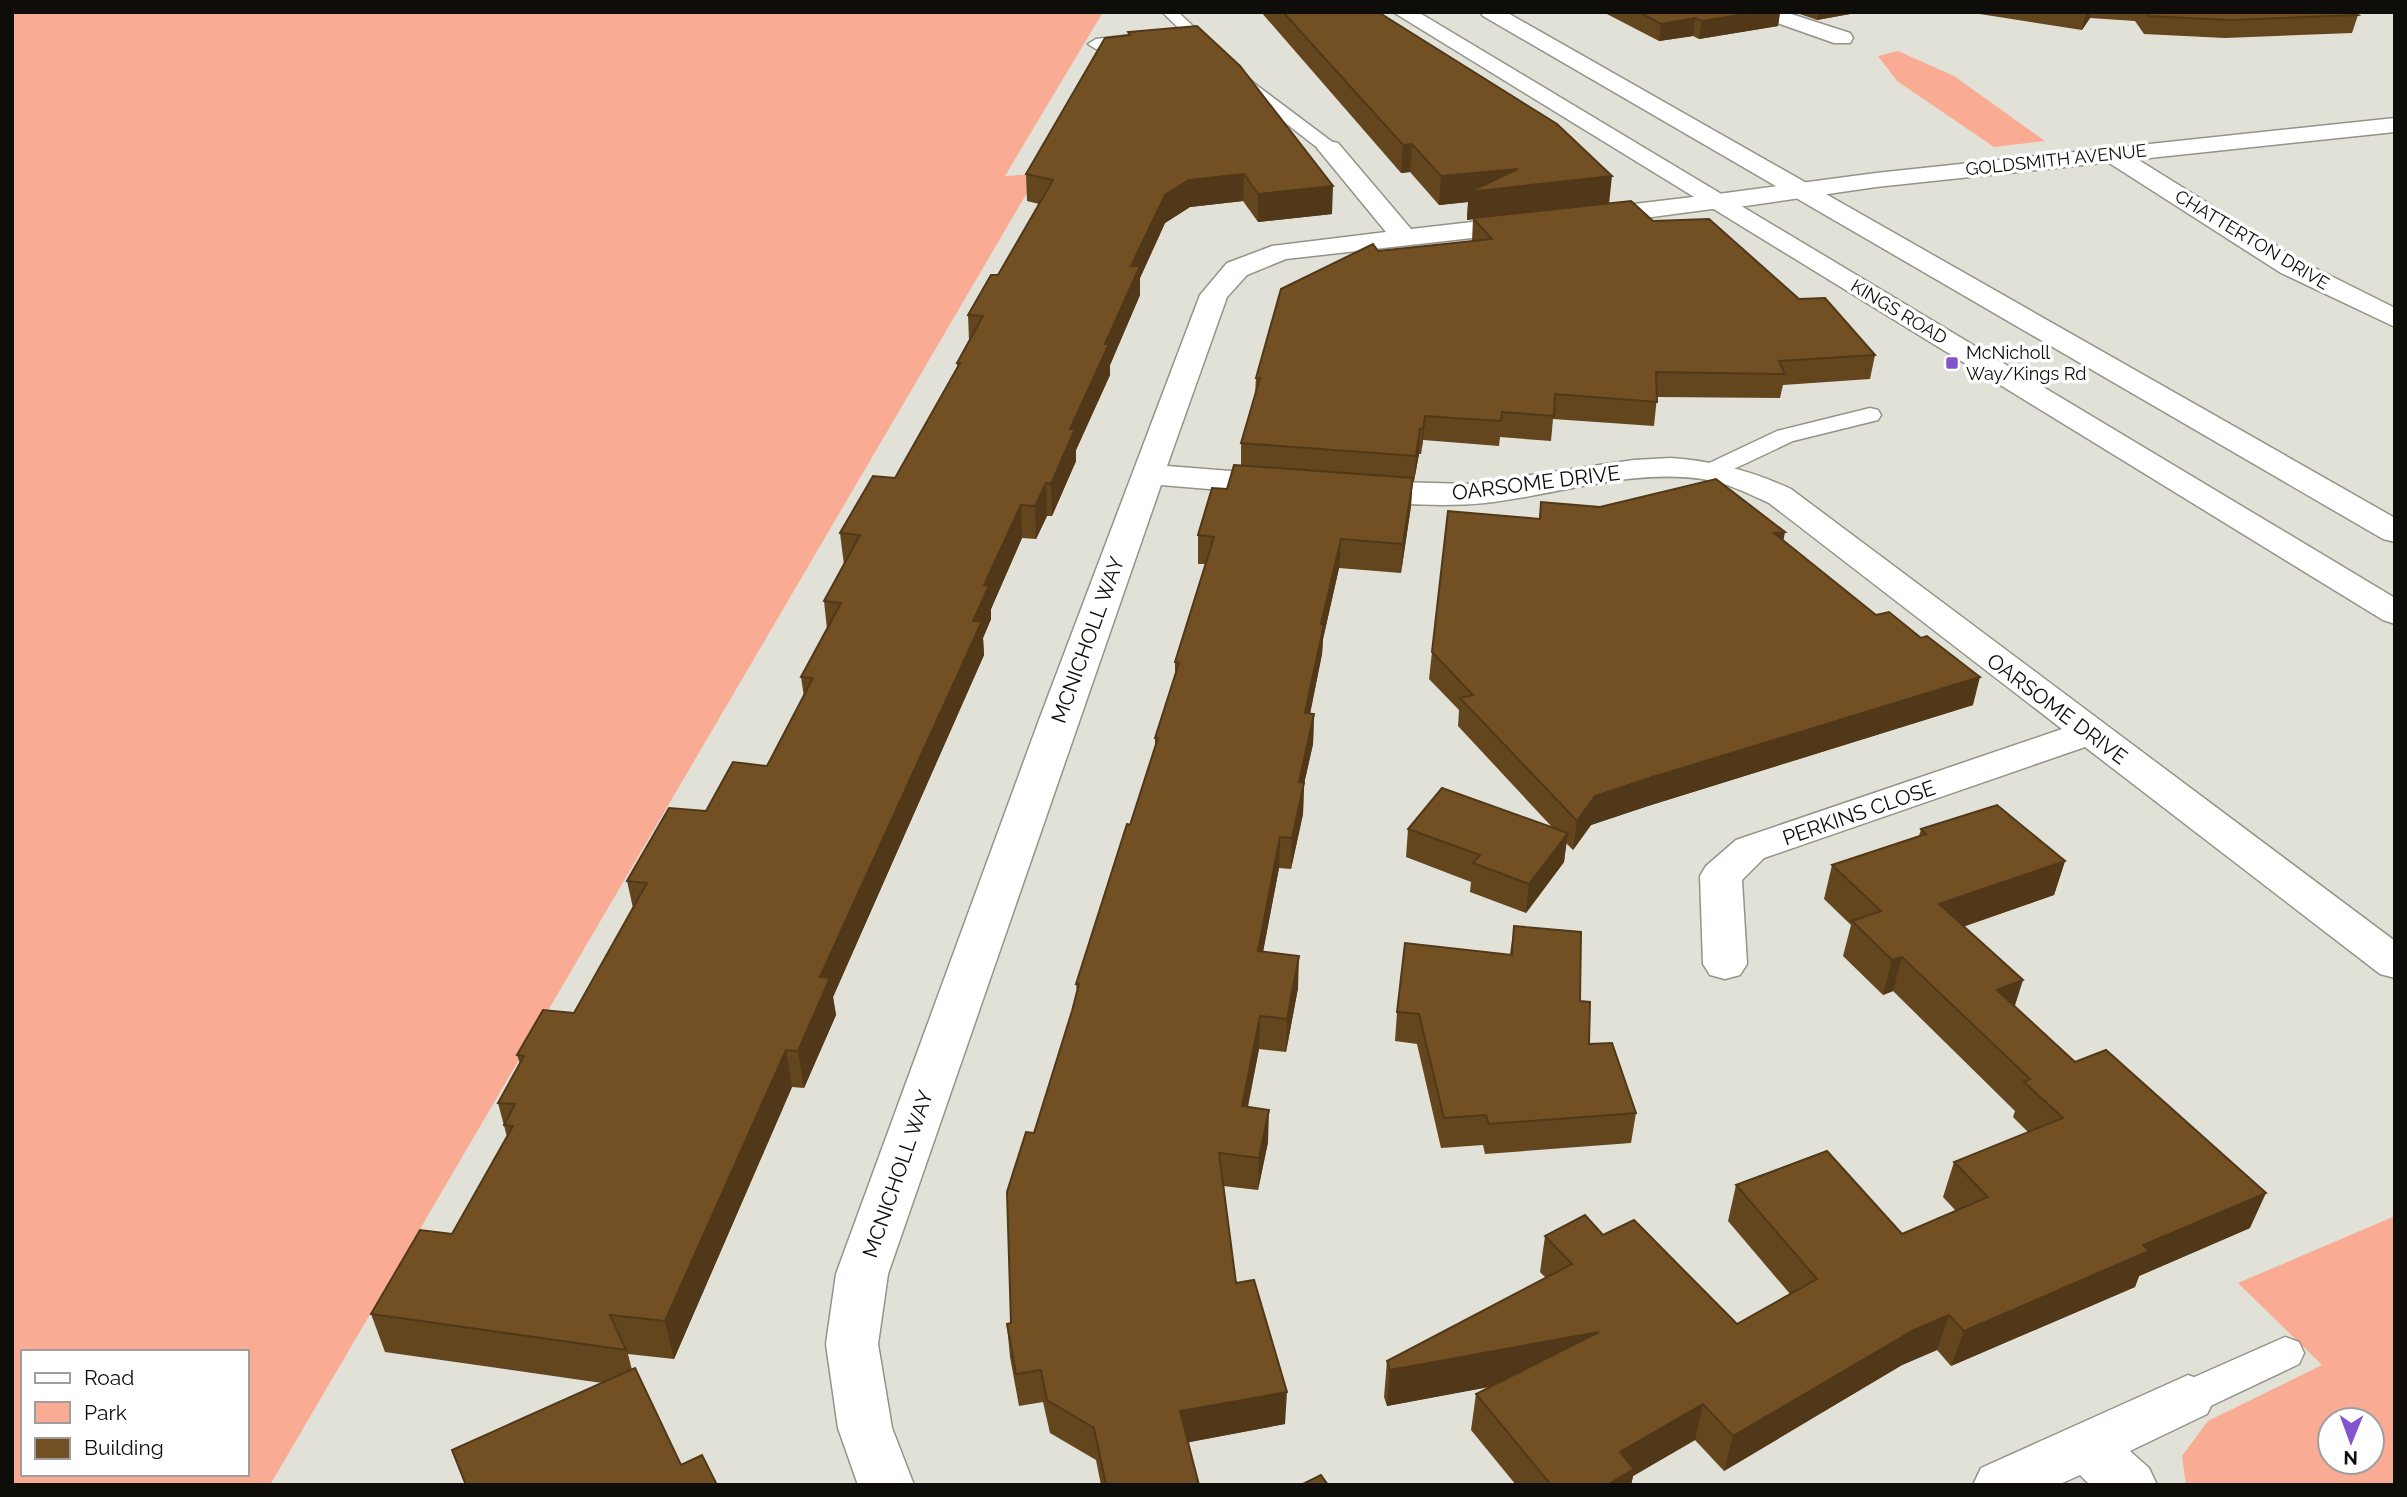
<svg xmlns="http://www.w3.org/2000/svg" width="2407" height="1497" viewBox="0 0 2407 1497" font-family="Raleway,sans-serif">
  <style>
    .green { fill: #f9ab93; fill-rule: evenodd }
    .lines { fill: none; stroke-linecap: round; stroke-linejoin: round }
    .service-casing { stroke: #94938a; stroke-width: 3 }
    .minor-casing { stroke: #94938a; stroke-width: 3 }
    .tertiary-casing { stroke: #94938a; stroke-width: 3 }
    .primary-casing { stroke: #94938a; stroke-width: 3 }
    .service { fill: #fff; fill-rule: evenodd }
    .minor { fill: #fff; fill-rule: evenodd }
    .tertiary { fill: #fff; fill-rule: evenodd }
    .primary { fill: #fff; fill-rule: evenodd }
    .wall { fill: #63451e }
    .shaded-wall { fill: #503818 }
    .building { fill: #735023; stroke: #503818; stroke-width: 2 }
    .poi-dot { fill: #8355cd; stroke: #fff; stroke-width: 2.5 }
    .labels { text-anchor: middle; stroke-width: 7; stroke-linejoin: round; paint-order: stroke }
    .far-street-label { font-size: 18px; fill: #0e0d0a; stroke: #fff }
    .far-poi-label { font-size: 18px; fill: #0e0d0a; stroke: #fff; text-anchor: start }
    .street-label { font-size: 21px; fill: #0e0d0a; stroke: #fff }
  </style>
  <rect width="100%" height="100%" fill="#e2e1d7"/>
  <g class="green">
    <path d="M12 12H1103L1005 176 1038 174 270 1485H12ZM23 1352H247V1474H23Z"/>
    <polygon points="1898,51 1954,76 2045,141 1994,147 1897,81 1878,56"/>
    <path d="M2395 1216V1485H2186L2182 1456 2208 1421 2322 1365 2238 1283ZM2330 1420H2372V1462H2330Z"/>
  </g>
  <g class="lines">
    <defs>
      <g id="service">
        <polygon points="1162,12 1178,12 1255,84 1335,144 1338,148 1335,152 1323,152 1243,90"/>
        <polygon points="1141,34 1149,39 1147,42 1096,49 1088,44 1096,39"/>
        <polygon points="1870,408 1878,410 1881,415 1878,420 1793,441 1721,475 1705,475 1701,470 1705,465 1777,431"/>
        <polygon points="2285,1337 2299,1342 2304,1353 2299,1364 2202,1410 2188,1415 2174,1410 2168,1398 2174,1386"/>
      </g>
      <g id="minor">
        <polygon points="1754,12 1785,12 1850,33 1853,38 1850,43 1834,43 1757,16"/>
        <polygon points="1329,141 1338,143 1411,229 1525,216 1534,219 1538,224 1534,229 1525,232 1286,259 1247,275 1227,297 1167,466 1280,475 1291,478 1296,485 1291,492 1280,495 1161,485 888,1274 878,1344 892,1428 914,1485 858,1485 838,1428 826,1344 836,1274 1039,720 1200,295 1227,263 1272,246 1386,232 1317,148 1320,143"/>
        <polygon points="2112,147 2121,149 2301,261 2395,308 2395,327 2281,273 2103,159 2100,154 2103,149"/>
        <polygon points="1718,194 1727,197 1731,202 1727,207 1592,225 1583,222 1579,217 1583,212 1592,209"/>
        <path d="M1671 458C1714 461 1752 471 1791 489L2395 941V978L2380 974 2085 747 1764 858 1742 880 1747 964 1740 975 1725 979 1710 975 1703 964 1700 876 1706 866 1736 840 2062 729 1769 503C1749 494 1730 484 1708 480 1634 467 1558 495 1485 503 1444 507 1402 504 1361 501L1350 498 1345 491 1350 484 1361 481 1469 484 1634 460Z"/>
        <polygon points="2188,1375 2207,1382 2215,1398 2207,1414 2130,1451 2149,1468 2157,1485 2090,1485 2080,1475 2058,1485 1973,1485 1981,1468"/>
      </g>
      <polygon id="tertiary" points="2395,118 2395,132 1876,187 1718,210 1709,207 1705,202 1709,197 1718,194 1876,173"/>
      <g id="primary">
        <polygon points="1393,12 1418,12 2395,598 2395,624 2383,620"/>
        <polygon points="1480,12 1506,12 2395,518 2395,542 2383,539 1483,16"/>
      </g>
    </defs>
    <use href="#service" class="service-casing"/>
    <use href="#minor" class="minor-casing"/>
    <use href="#tertiary" class="tertiary-casing"/>
    <use href="#primary" class="primary-casing"/>
    <use href="#service" class="service"/>
    <use href="#minor" class="minor"/>
    <use href="#tertiary" class="tertiary"/>
    <use href="#primary" class="primary"/>
  </g>
  <g class="wall">
    <polygon points="1261,12 1378,12 1609,203 1653,221 1799,299 1875,355 1870,379 1783,385 1780,398 1657,397 1654,426 1553,419 1551,441 1500,437 1499,446 1423,440 1421,454 1419,454 1414,481 1412,481 1411,506 1401,573 1339,568 1323,639 1322,654 1310,714 1314,714 1313,744 1304,784 1303,814 1291,869 1279,868 1263,952 1298,988 1286,1052 1259,1049 1248,1107 1268,1142 1258,1190 1223,1186 1236,1283 1285,1424 1188,1442 1199,1485 1101,1485 1096,1460 1050,1433 1043,1402 1019,1406 1010,1357 1007,1324 1011,1323 1034,1133 1072,1011 1077,992 1076,984 1130,825 1155,746 1155,738 1175,674 1175,662 1205,564 1198,564 1198,535 1227,489 1241,465 1241,443 1255,394 1256,378 1378,251 1472,241 1473,219 1467,220 1468,202 1439,205 1410,172 1401,173"/>
    <polygon points="1603,12 1780,12 1778,26 1699,39 1693,36 1659,41"/>
    <polygon points="1794,12 1861,12 1817,20"/>
    <polygon points="1967,12 2353,12 2358,15 2352,33 2225,38 2144,34 2135,21 2090,18 2082,30"/>
    <polygon points="1128,32 1332,214 1258,222 1243,201 1190,207 1165,223 1140,278 1140,295 1110,365 1110,375 1076,450 1076,461 1052,516 1047,516 1036,539 1022,538 991,609 991,619 983,638 984,655 833,997 836,1015 804,1088 792,1087 674,1359 628,1354 632,1370 681,1465 717,1485 465,1485 452,1450 602,1383 385,1352 371,1314 452,1234 507,1137 498,1103 520,1064 517,1055 574,1013 633,908 627,881 706,811 767,766 804,697 801,677 827,629 824,601 844,565 840,533 895,478 957,369 957,363 969,340 968,315 998,275 1039,204 1027,201 1026,174 1128,36"/>
    <polygon points="1541,502 1783,541 1973,705 1648,806 1591,825 1573,850 1566,843 1564,862 1526,913 1470,892 1471,882 1406,857 1408,829 1552,827 1458,726 1459,710 1429,679 1432,652 1539,519"/>
    <polygon points="1921,829 2065,861 2054,895 1963,927 2015,1007 2250,1228 2139,1276 2135,1287 1951,1366 1937,1350 1902,1365 1724,1471 1695,1440 1633,1476 1631,1485 1516,1485 1471,1430 1476,1394 1492,1386 1387,1406 1384,1397 1387,1361 1546,1278 1540,1272 1545,1236 1603,1235 1737,1324 1790,1294 1728,1221 1736,1185 1902,1234 1956,1211 1943,1197 1954,1162 2028,1132 2013,1117 2015,1111 1893,991 1883,995 1843,956 1851,925 1824,899 1832,865 1919,836"/>
    <polygon points="1514,926 1580,1001 1589,1044 1636,1113 1631,1143 1485,1154 1483,1145 1441,1148 1417,1044 1395,1041 1397,1012 1510,954"/>
  </g>
  <g class="shaded-wall">
    <polygon points="1757,12 1780,12 1778,26 1699,39 1702,21"/>
    <polygon points="1818,12 1861,12 1817,20"/>
    <polygon points="2086,12 2091,12 2090,18 2082,30"/>
    <polygon points="1695,18 1693,36 1659,41 1661,24"/>
    <polygon points="1412,144 1410,172 1401,173 1403,145"/>
    <polygon points="1518,169 1612,176 1609,204 1467,220 1468,202 1439,205 1441,176"/>
    <polygon points="1244,174 1243,201 1190,207 1165,223 1140,278 1140,295 1110,365 1110,375 1076,450 1076,461 1052,516 1051,484 1131,266 1165,195 1189,180"/>
    <polygon points="1333,186 1332,214 1258,222 1258,194"/>
    <polygon points="1425,416 1423,440 1421,454 1423,429"/>
    <polygon points="1420,429 1419,454 1414,481 1416,456"/>
    <polygon points="1413,478 1411,506 1401,573 1403,544"/>
    <polygon points="1046,483 1047,516 1036,539 1035,506"/>
    <polygon points="1021,505 1022,538 991,609 991,619 983,638 984,655 833,997 836,1015 804,1088 798,1051 820,977 973,621 984,585"/>
    <polygon points="1785,532 1780,558 1774,533"/>
    <polygon points="1341,539 1339,568 1323,639 1322,654 1304,743 1305,713 1321,624"/>
    <polygon points="1980,677 1973,705 1648,806 1591,825 1573,850 1577,821 1595,796 1653,777"/>
    <polygon points="1314,714 1313,744 1304,784 1303,814 1291,869 1292,838 1299,782"/>
    <polygon points="1568,833 1564,862 1526,913 1529,884"/>
    <polygon points="1280,837 1279,868 1257,983 1258,951"/>
    <polygon points="2065,861 2054,895 1929,938 1939,904"/>
    <polygon points="1299,956 1298,988 1286,1052 1287,1019"/>
    <polygon points="1902,957 1893,991 1883,995 1892,960"/>
    <polygon points="2023,980 2012,1015 1997,990"/>
    <polygon points="1260,1016 1259,1049 1241,1139 1242,1106"/>
    <polygon points="786,1050 792,1087 674,1359 665,1321"/>
    <polygon points="1269,1110 1268,1142 1258,1190 1259,1158"/>
    <polygon points="2266,1193 2250,1228 2139,1276 2135,1287 1951,1366 1964,1331 2143,1245"/>
    <polygon points="1949,1315 1937,1350 1902,1365 1724,1471 1733,1436 1914,1330"/>
    <polygon points="1599,1332 1593,1368 1387,1406 1390,1370"/>
    <polygon points="1287,1392 1285,1424 1180,1444 1180,1411"/>
    <polygon points="1703,1404 1695,1440 1633,1476 1631,1485 1607,1485 1620,1452"/>
  </g>
  <g class="building">
    <polygon points="1283,12 1378,12 1557,124 1612,176 1469,192 1518,169 1441,176 1412,144 1403,145"/>
    <polygon points="1639,12 1757,12 1702,21 1695,18 1661,24"/>
    <polygon points="2146,12 2353,12 2358,15 2230,20 2148,16"/>
    <polygon points="1197,26 1240,66 1333,186 1258,194 1244,174 1189,180 1165,195 1131,266 1140,266 1105,344 1109,344 1070,429 1075,429 1051,484 1046,483 1035,506 1021,505 984,585 989,586 973,621 982,621 820,977 830,978 798,1051 786,1050 665,1321 610,1315 626,1350 371,1314 420,1230 452,1234 513,1126 504,1125 515,1104 498,1103 524,1056 517,1055 543,1010 574,1013 647,883 627,881 669,808 706,811 733,762 767,766 813,678 801,677 841,603 824,601 860,535 840,533 873,476 895,478 960,363 957,363 983,316 968,315 991,275 998,275 1053,180 1026,174 1105,38 1130,35 1128,32"/>
    <polygon points="1631,201 1653,221 1709,219 1799,299 1825,298 1875,355 1779,361 1785,374 1656,372 1657,402 1555,394 1554,416 1502,412 1501,421 1425,416 1423,429 1420,429 1416,456 1241,443 1260,378 1256,378 1281,289 1373,244 1378,251 1492,239 1473,218"/>
    <polygon points="1234,465 1413,478 1403,544 1341,539 1321,624 1324,624 1305,713 1314,714 1299,782 1304,783 1292,838 1280,837 1258,951 1299,956 1287,1019 1260,1016 1242,1106 1269,1110 1259,1158 1219,1153 1236,1283 1254,1280 1287,1392 1180,1411 1199,1485 1106,1485 1094,1428 1047,1400 1041,1370 1016,1374 1007,1324 1011,1323 1007,1192 1026,1132 1034,1133 1072,1011 1079,984 1076,984 1127,824 1130,825 1158,738 1155,738 1179,663 1175,662 1214,537 1198,535 1212,488 1227,489"/>
    <polygon points="1716,479 1785,532 1774,533 1876,615 1889,612 1921,638 1927,636 1980,677 1653,777 1595,796 1577,821 1460,698 1473,695 1432,652 1448,511 1540,519 1541,502 1600,507"/>
    <polygon points="1442,788 1568,833 1529,884 1473,863 1480,855 1408,829"/>
    <polygon points="1997,805 2065,861 1939,904 2023,980 1997,990 2075,1062 2106,1050 2266,1193 2143,1245 2149,1251 1964,1331 1949,1315 1914,1330 1733,1436 1703,1404 1620,1452 1634,1469 1607,1485 1551,1485 1476,1394 1599,1332 1390,1370 1387,1361 1572,1264 1545,1236 1585,1215 1603,1235 1634,1220 1737,1324 1817,1279 1736,1185 1827,1151 1902,1234 1988,1197 1954,1162 2063,1118 2024,1082 2030,1079 1902,957 1892,960 1852,921 1881,911 1832,865 1926,834 1921,829"/>
    <polygon points="1514,926 1581,932 1580,1001 1590,1002 1589,1044 1612,1043 1636,1113 1489,1124 1486,1115 1444,1118 1419,1014 1397,1012 1405,943 1512,955"/>
    <polygon points="635,1368 681,1465 702,1455 717,1485 466,1485 452,1450"/>
    <polygon points="1321,1475 1328,1485 1301,1485"/>
  </g>
  <rect class="poi-dot" x="1945" y="356" width="14" height="14" rx="3.5"/>
  <g class="labels">
    <g class="far-street-label">
      <text transform="translate(2056 160) rotate(-6)" y="6">GOLDSMITH AVENUE</text>
      <text transform="translate(2252 240) rotate(31)" y="6">CHATTERTON DRIVE</text>
      <text transform="translate(1899 312) rotate(31)" y="6">KINGS ROAD</text>
    </g>
    <g class="far-poi-label">
      <text x="1966" y="359">McNicholl<tspan x="1966" dy="21">Way/Kings Rd</tspan></text>
    </g>
    <g class="street-label">
      <text transform="translate(1536 483) rotate(-7)" y="7">OARSOME DRIVE</text>
      <text transform="translate(1088 640) rotate(-70)" y="7">MCNICHOLL WAY</text>
      <text transform="translate(2057 709) rotate(37)" y="7">OARSOME DRIVE</text>
      <text transform="translate(1859 813) rotate(-19)" y="7">PERKINS CLOSE</text>
      <text transform="translate(898 1174) rotate(-71)" y="7">MCNICHOLL WAY</text>
    </g>
  </g>
  <rect width="2407" height="1497" fill="none" stroke="#0e0d0a" stroke-width="28"/>
  <rect x="21" y="1350" width="228" height="126" fill="#ffffff" stroke="#9f9e9d" stroke-width="2"/>
  <rect x="35" y="1373" width="35" height="10" fill="#ffffff" stroke="#9f9e9d" stroke-width="2"/>
  <text x="84" y="1385" font-size="21" fill="#0e0d0a">Road</text>
  <rect x="35" y="1402" width="35" height="21" fill="#f9ab93" stroke="#9f9e9d" stroke-width="2"/>
  <text x="84" y="1420" font-size="21" fill="#0e0d0a">Park</text>
  <rect x="35" y="1438" width="35" height="21" fill="#735023" stroke="#9f9e9d" stroke-width="2"/>
  <text x="84" y="1455" font-size="21" fill="#0e0d0a">Building</text>
  <g transform="translate(2351 1441) rotate(181)"><circle r="33" fill="#ffffff" stroke="#9f9e9d" stroke-width="2"/>
  <path d="M0-5L12 26L0 18L-12 26Z" fill="#8355cd"/>
  <text y="-10" font-size="19" font-weight="bold" text-anchor="middle" fill="#0e0d0a">N</text>
  </g>
</svg>
